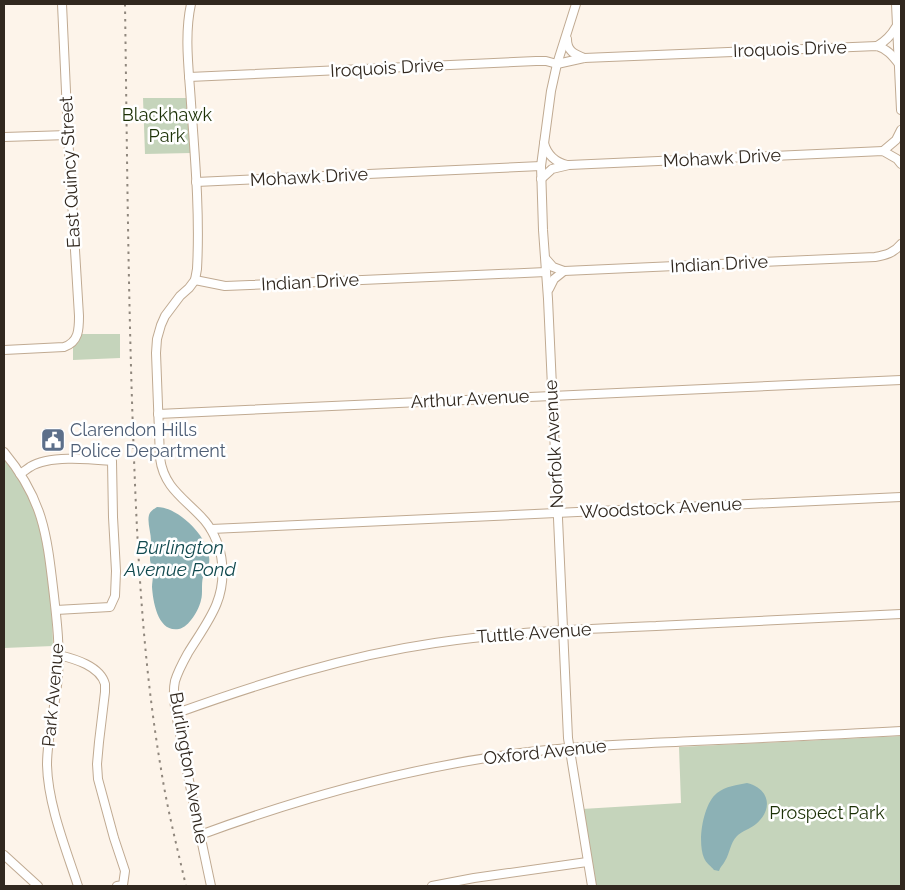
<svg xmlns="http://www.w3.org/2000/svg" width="905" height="890" viewBox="0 0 905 890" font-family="Raleway,sans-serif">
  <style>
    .green { fill: #c5d4bb }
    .water { fill: #8cb1b5 }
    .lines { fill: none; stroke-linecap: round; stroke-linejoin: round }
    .street-casing { stroke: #c0aa92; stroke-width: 10 }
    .street { stroke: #fff; stroke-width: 8 }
    .rail { stroke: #90877d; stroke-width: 2; stroke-dasharray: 2.5 5; stroke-linecap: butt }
    .labels { text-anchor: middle; stroke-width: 5; stroke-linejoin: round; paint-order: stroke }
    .street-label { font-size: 18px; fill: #31281f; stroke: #fff }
    .park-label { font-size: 18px; fill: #1c3106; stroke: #fff }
    .service-label { font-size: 18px; fill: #4e5e75; stroke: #fff; text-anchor: start }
    .water-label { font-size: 19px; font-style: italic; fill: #124a4f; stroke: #fff }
  </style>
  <rect width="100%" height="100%" fill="#fdf4ea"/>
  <g class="green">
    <polygon points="143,98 188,98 191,153 145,154"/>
    <polygon points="82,334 120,334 120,358 73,360 73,347 79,341"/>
    <path d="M4 456C37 496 43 539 49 588 51 607 53 627 53 646L4 648Z"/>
    <polygon points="901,736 901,886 596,886 582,809 681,803 679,747"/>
  </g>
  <g class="water">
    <path d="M157 507C177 507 204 533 208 552 212 567 206 566 203 577 201 585 203 593 201 600 199 610 189 627 179 629 158 633 153 602 152 587 152 583 153 579 153 575 152 570 151 565 150 560 150 554 151 548 151 541 151 533 147 522 149 515 150 511 154 509 157 507Z"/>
    <path d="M747 783C769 788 774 809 756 824 750 829 742 831 737 836 730 843 730 853 725 861 723 865 720 867 719 871L714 870C711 866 706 863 704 858 697 842 703 804 717 793 726 786 737 785 747 783Z"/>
  </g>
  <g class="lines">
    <defs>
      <g id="street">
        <path d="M191 4C184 36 189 70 191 103 195 158 200 214 197 269L195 280 189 288 180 296 165 316 161 325 157 339 156 353 160 458C164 489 186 499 205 521 214 532 221 549 222 563 226 601 207 622 188 653 183 662 178 671 175 681 171 699 179 726 182 745 191 792 201 839 211 886"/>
        <polyline points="576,4 557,64 551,91 541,166 543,230 548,299 568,738 592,886"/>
        <polyline points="896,4 901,110"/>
        <path d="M567 39C567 51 574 54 584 58"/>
        <path d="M877 46C886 41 891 36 896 27"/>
        <path d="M189 77 536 61H546L557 64 584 58 877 46C887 49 892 55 899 64"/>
        <polyline points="4,137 68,135"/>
        <path d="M544 143C547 154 555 162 567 165"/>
        <polyline points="883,151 896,140 901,130"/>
        <polyline points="541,179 552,169 569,165 883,151 897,159 901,164"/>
        <polyline points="196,182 541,166"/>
        <polyline points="546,259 553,267 564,271"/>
        <polyline points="195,280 225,286 546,272"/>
        <path d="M549 289 554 279 564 271 875 257C886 255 894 253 901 244"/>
        <path d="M4 350 64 347C79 342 79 329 79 316L68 135 62 4"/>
        <polyline points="158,414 901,380"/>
        <path d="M4 452C44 500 47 536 54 596 57 622 60 649 58 675 56 705 47 735 47 765 48 805 66 849 78 886"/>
        <path d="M20 474C23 472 27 469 30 467 49 455 89 459 112 461L113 517 116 571 115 596 110 607 56 610"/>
        <polyline points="211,529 901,497"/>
        <path d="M59 655C75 659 100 666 105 684 105 687 105 690 105 692L99 742 97 764 98 779 114 838 125 871 123 885 117 886"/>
        <path d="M177 713C261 683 346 656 435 643 508 632 582 629 656 626 738 622 820 618 901 614"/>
        <path d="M200 835C303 797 404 769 513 754 573 746 634 744 694 741 763 738 832 735 901 731"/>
        <polyline points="4,855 38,886"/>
        <polyline points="432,886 474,878 587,862"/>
      </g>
    </defs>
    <use href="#street" class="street-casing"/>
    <use href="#street" class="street"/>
    <path class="rail" d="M125 4C127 146 128 289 133 431 137 544 142 657 161 769 167 808 177 847 186 886"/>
  </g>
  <defs>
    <symbol id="civic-square" viewBox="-11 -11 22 22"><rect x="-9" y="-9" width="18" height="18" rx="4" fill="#5c6f8a" stroke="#fff"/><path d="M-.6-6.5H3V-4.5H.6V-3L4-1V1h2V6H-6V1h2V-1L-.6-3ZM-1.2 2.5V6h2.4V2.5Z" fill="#fff"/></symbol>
  </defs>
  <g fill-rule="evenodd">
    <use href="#civic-square" x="39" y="426" width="28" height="28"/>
  </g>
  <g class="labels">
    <g class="street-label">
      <text transform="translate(790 49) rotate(-2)" y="6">Iroquois Drive</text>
      <text transform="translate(387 68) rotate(-3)" y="6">Iroquois Drive</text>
      <text transform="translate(722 158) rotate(-3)" y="6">Mohawk Drive</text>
      <text transform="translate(70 172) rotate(-93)" y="6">East Quincy Street</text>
      <text transform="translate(309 177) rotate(-3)" y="6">Mohawk Drive</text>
      <text transform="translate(719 264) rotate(-3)" y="6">Indian Drive</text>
      <text transform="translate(310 282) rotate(-3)" y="6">Indian Drive</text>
      <text transform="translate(470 399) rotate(-3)" y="6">Arthur Avenue</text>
      <text transform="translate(554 444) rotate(-93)" y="6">Norfolk Avenue</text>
      <text transform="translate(661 508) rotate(-3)" y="6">Woodstock Avenue</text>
      <text transform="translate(534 633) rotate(-4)" y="6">Tuttle Avenue</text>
      <text transform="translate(53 695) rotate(-85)" y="6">Park Avenue</text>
      <text transform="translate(545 752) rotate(-6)" y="6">Oxford Avenue</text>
      <text transform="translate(189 768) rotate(80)" y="6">Burlington Avenue</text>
    </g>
    <g class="park-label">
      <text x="167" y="121">Blackhawk<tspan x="167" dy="21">Park</tspan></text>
      <text x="827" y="819">Prospect Park</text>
    </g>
    <g class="service-label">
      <text x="70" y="436">Clarendon Hills<tspan x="70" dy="21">Police Department</tspan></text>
    </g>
    <g class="water-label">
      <text x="180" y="554">Burlington<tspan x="180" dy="22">Avenue Pond</tspan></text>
    </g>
  </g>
  <rect width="905" height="890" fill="none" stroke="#31281f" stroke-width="10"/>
</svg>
